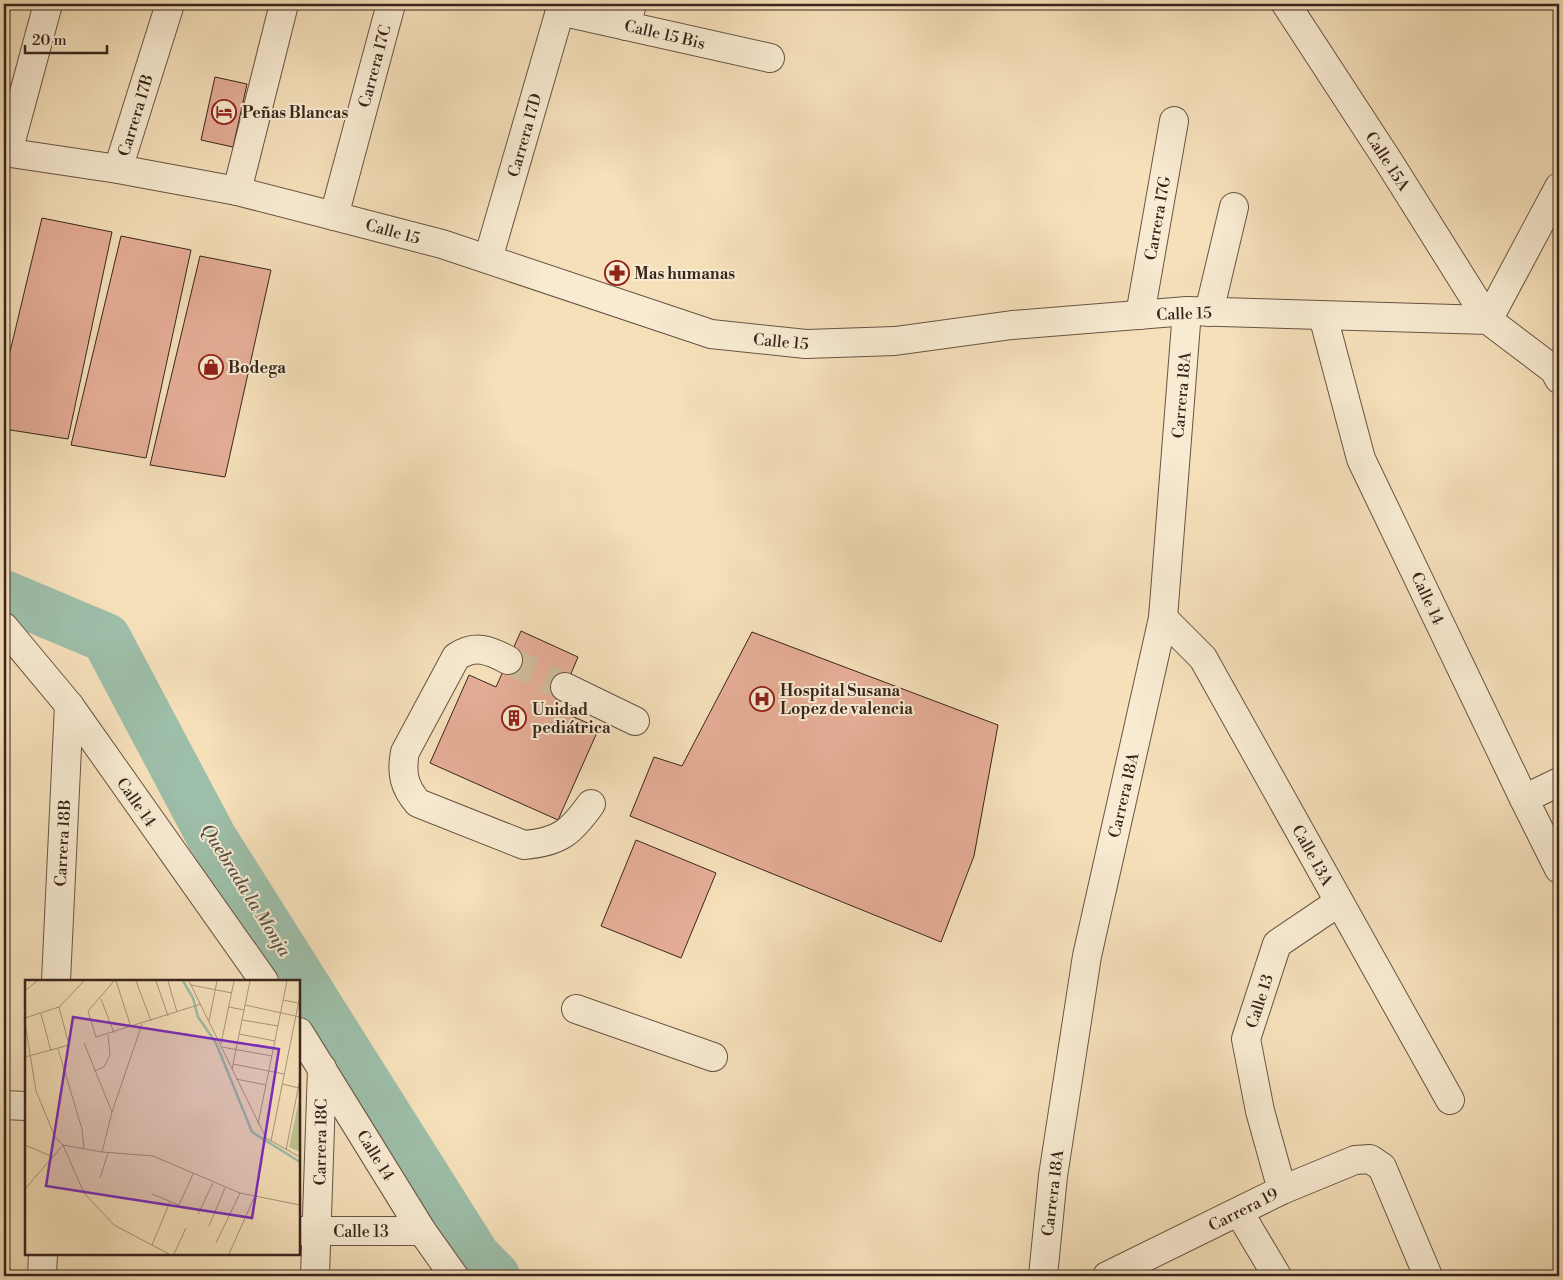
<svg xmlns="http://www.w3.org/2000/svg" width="1563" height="1280" viewBox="0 0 1563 1280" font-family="'Libre Bodoni',serif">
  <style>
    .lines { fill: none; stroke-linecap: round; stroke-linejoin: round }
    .river { stroke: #9dbea9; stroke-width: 50 }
    .building { fill: #e5ad96; stroke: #39251d }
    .minor-tunnel { stroke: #cfbb9b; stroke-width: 28; stroke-dasharray: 28 14; stroke-linecap: butt }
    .minor-casing { stroke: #685444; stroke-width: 30 }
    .minor { stroke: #f8ebd2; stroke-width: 28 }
    .labels { text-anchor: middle; stroke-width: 4; stroke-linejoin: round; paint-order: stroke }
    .street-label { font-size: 16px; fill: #39251d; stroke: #f8ebd2 }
    .poi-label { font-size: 16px; font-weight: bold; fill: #39251d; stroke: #f8ebd2; text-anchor: start }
    .water-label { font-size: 18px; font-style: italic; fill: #575347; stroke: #f8ebd2 }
    .inset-river { fill: none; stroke: #9dbea9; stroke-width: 2.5 }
    .inset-road { fill: none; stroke: #aa957b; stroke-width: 1 }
    .view { fill: #7b2cbf; fill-opacity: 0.15; stroke: #7b2cbf; stroke-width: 2.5 }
    .inset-edge { fill: none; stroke: #39251d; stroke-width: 2.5 }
  </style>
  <rect width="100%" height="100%" fill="#f5e0ba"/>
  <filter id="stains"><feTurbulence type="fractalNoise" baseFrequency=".004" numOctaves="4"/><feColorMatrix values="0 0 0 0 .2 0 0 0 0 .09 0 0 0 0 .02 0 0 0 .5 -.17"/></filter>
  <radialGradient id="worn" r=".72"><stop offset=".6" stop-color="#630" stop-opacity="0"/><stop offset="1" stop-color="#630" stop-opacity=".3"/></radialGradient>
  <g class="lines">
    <polyline class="river" points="4,595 106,638 212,838 476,1257 495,1276"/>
  </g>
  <g class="building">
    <polygon points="215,77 247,84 233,147 201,140"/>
    <polygon points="42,218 112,232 68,439 4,429 4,377"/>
    <polygon points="121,236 191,250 146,458 71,445"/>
    <polygon points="200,256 271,270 225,477 150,465"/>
    <polygon points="521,631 578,657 556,709 599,728 558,820 430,763 469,675 496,687"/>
    <polygon points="752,632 998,725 974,856 941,942 630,816 654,757 682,766"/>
    <polygon points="636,840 716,873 681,958 601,926"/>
  </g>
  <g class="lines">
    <polyline class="minor-tunnel" points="508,660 565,687"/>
    <defs>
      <g id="minor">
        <polyline points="1286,4 1389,162 1488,320 1559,187"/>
        <polyline points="626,26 632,4"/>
        <polyline points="4,152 118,169 237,191 334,216 442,244 711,334 806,344 895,341 1012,325 1187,311 1488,320 1554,370 1559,379"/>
        <polyline points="8,152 48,4"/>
        <polyline points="118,169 170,4"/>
        <polyline points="237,191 284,4"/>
        <polyline points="334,216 391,4"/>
        <polyline points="488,259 560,11 770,58"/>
        <polyline points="1209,312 1234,207"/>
        <polyline points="1140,315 1174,121"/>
        <polyline points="1323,316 1361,459 1524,799 1559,869"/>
        <polyline points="1163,618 1203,658 1450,1100"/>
        <polyline points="4,627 69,705 264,981"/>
        <path d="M508 660C489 650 475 644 456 657L405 752C401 773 404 787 418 803L524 845C560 842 571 832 591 804"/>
        <polyline points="565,687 635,721"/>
        <polyline points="1524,799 1559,782"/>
        <polyline points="56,981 69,705"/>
        <polyline points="576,1009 713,1057"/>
        <polyline points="299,1032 422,1231 454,1276"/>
        <polyline points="4,1105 26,1106"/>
        <polyline points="1282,1190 1260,1111 1246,1039 1277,944 1339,902"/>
        <polyline points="1239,1212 1277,1276"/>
        <polyline points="299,1231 422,1231"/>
        <polyline points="42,1276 43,1254"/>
        <polyline points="315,1276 322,1068"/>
        <polyline points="1043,1276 1053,1176 1087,956 1163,618 1187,311"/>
        <polyline points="1107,1276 1282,1190 1355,1160 1370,1159 1382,1167 1428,1276"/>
      </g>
    </defs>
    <use href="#minor" class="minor-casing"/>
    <use href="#minor" class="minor"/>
  </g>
  <defs>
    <symbol id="hotel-ring" viewBox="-11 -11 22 22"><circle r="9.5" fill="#f8ebd2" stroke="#8f2418" stroke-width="1.5"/><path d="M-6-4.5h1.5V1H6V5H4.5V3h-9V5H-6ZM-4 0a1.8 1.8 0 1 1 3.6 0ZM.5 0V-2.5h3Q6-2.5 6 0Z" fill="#8f2418"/></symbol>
    <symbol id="pharmacy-ring" viewBox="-11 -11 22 22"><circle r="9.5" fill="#f8ebd2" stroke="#8f2418" stroke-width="1.5"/><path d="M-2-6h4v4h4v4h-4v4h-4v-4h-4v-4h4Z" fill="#8f2418"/></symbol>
    <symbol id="shop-ring" viewBox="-11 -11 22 22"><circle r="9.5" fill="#f8ebd2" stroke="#8f2418" stroke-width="1.5"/><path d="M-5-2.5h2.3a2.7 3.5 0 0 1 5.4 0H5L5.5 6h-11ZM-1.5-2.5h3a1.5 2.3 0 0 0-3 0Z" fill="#8f2418"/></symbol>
    <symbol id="hospital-ring" viewBox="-11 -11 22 22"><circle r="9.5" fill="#f8ebd2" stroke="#8f2418" stroke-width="1.5"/><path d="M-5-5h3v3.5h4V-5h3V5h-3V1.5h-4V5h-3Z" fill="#8f2418"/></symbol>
    <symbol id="building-ring" viewBox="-11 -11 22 22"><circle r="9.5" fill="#f8ebd2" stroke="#8f2418" stroke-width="1.5"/><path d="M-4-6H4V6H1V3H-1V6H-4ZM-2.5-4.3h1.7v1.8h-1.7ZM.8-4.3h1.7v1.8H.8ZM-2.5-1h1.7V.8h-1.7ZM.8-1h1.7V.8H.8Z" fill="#8f2418"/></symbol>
  </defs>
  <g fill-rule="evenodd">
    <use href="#hotel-ring" x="210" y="98" width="28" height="28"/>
    <use href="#pharmacy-ring" x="603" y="259" width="28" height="28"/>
    <use href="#shop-ring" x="197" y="353" width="28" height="28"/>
    <use href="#hospital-ring" x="748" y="685" width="28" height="28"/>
    <use href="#building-ring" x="500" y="704" width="28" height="28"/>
  </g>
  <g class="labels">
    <g class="street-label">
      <text transform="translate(665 34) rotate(13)" y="6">Calle 15 Bis</text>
      <text transform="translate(374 66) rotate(-75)" y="6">Carrera 17C</text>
      <text transform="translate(135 115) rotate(-73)" y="6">Carrera 17B</text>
      <text transform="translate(524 135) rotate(-74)" y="6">Carrera 17D</text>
      <text transform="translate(1388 161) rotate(57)" y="6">Calle 15A</text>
      <text transform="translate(1157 218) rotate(-80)" y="6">Carrera 17G</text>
      <text transform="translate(393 231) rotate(15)" y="6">Calle 15</text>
      <text transform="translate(1184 313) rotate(-2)" y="6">Calle 15</text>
      <text transform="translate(781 341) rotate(5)" y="6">Calle 15</text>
      <text transform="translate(1181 395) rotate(-85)" y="6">Carrera 18A</text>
      <text transform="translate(1428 598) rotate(65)" y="6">Calle 14</text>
      <text transform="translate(1123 795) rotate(-77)" y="6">Carrera 18A</text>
      <text transform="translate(137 802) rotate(55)" y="6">Calle 14</text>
      <text transform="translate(62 843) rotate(-87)" y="6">Carrera 18B</text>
      <text transform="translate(1313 855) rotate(61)" y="6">Calle 13A</text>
      <text transform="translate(1259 1001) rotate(-72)" y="6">Calle 13</text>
      <text transform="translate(320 1142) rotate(-89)" y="6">Carrera 18C</text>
      <text transform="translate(376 1155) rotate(58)" y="6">Calle 14</text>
      <text transform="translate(1052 1193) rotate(-83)" y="6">Carrera 18A</text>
      <text transform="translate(1243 1209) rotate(-27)" y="6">Carrera 19</text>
      <text x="361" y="1237">Calle 13</text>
    </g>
    <g class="poi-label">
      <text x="242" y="118">Peñas Blancas</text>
      <text x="634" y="279">Mas humanas</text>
      <text x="228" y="373">Bodega</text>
      <text x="780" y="696">Hospital Susana<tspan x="780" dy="18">Lopez de valencia</tspan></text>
      <text x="532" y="715">Unidad<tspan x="532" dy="18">pediátrica</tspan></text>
    </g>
    <g class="water-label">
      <text transform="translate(246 890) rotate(58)" y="6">Quebrada la Monja</text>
    </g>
  </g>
  <g transform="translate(25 980)">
    <rect width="275" height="275" fill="#f5e0ba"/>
    <path d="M275 115V172L264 167Z" fill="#bcc290"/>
    <path class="inset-river" d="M158 1 168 18 173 37 191 63 227 152 275 182"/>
    <path class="inset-road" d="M89 1 63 31 71 57 176 24M91 1 106 47M111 1 126 41M131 1 143 36M143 1 152 32M164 1 241 158 275 177M166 5 207 13M0 11 12 1M76 19 89 53M258 20 273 23M220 25 275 37M204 27 219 30M16 34 26 71M0 38 34 27 59 1M217 40 253 46M184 41 192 1M0 43 11 111 30 157 38 165 77 172 128 176 215 213 275 225M214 54 250 61M59 63 87 132M196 64 209 1M197 67 247 76M33 69 57 149 59 169M0 77 44 65 34 27M208 84 259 94M207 89 225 1M69 91 79 87 85 75 83 55M211 99 241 105M257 104 274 108M233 144 262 1M246 161 275 15M0 165 28 177M261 170 275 99M77 172 87 132 117 44M75 198 83 173M0 209 38 165 59 213 89 245 144 274M127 214 154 225 168 194M173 234 188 203M184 246 200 208M191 263 215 213M127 265 145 222M149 274 161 248M204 274 229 218"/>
    <path class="view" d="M48 37 254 69 227 238 21 206Z"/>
    <rect width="275" height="275" class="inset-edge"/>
  </g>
  <rect width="1563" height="1280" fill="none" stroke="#f5e0ba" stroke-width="20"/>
  <rect x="5" y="5" width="1553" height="1270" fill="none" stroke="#39251d" stroke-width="2.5"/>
  <rect x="10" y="10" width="1543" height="1260" fill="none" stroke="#39251d"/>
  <path d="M25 45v8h82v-8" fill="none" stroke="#39251d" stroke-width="2.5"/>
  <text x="32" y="45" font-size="15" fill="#39251d" stroke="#f8ebd2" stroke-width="4" paint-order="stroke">20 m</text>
  <rect width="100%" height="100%" filter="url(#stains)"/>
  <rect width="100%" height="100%" fill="url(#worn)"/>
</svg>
